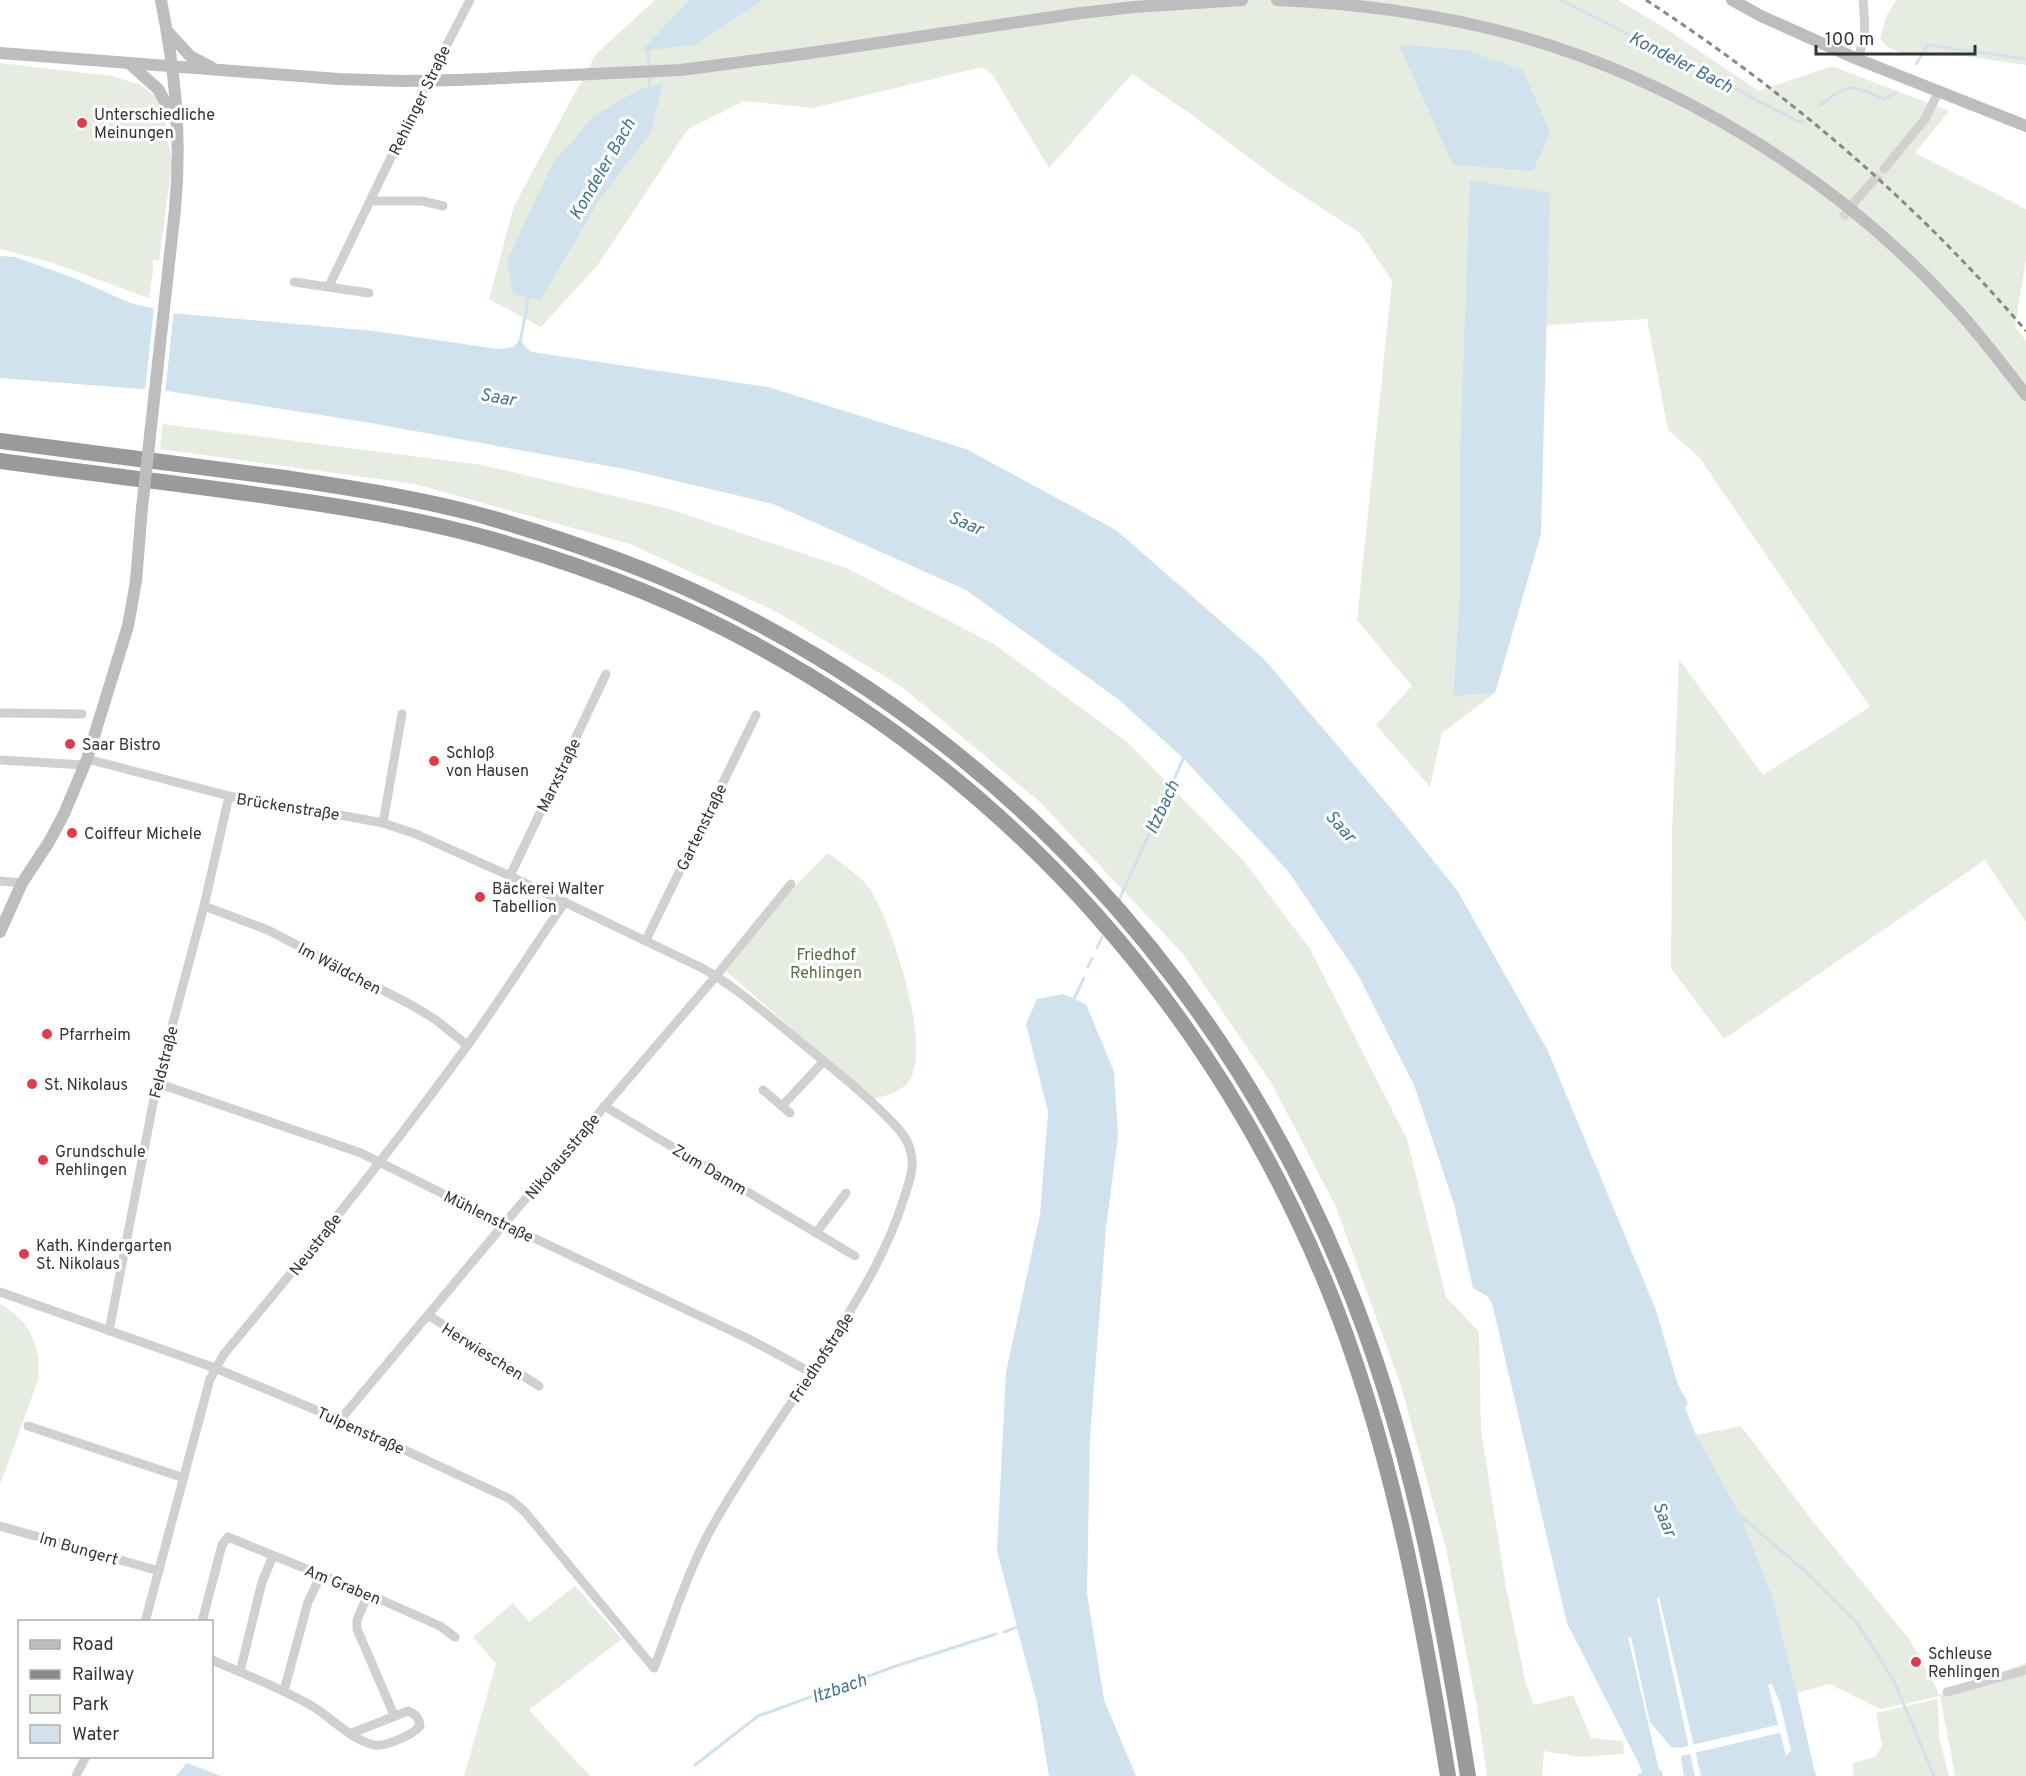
<svg xmlns="http://www.w3.org/2000/svg" width="2026" height="1776" viewBox="0 0 2026 1776" font-family="Overpass,sans-serif">
  <style>
    .green { fill: #e6ecdf; fill-rule: evenodd }
    .water { fill: #cfe2ee; fill-rule: evenodd }
    .pier { fill: #fff }
    .lines { fill: none; stroke-linecap: round; stroke-linejoin: round }
    .stream { stroke: #cfe2ee; stroke-width: 3 }
    .street-tunnel { stroke: #d6d6d6; stroke-width: 9; stroke-dasharray: 9 4.5; stroke-linecap: butt }
    .street { stroke: #d0d0d0; stroke-width: 9 }
    .secondary { stroke: #bdbdbd; stroke-width: 12 }
    .highway { stroke: #9a9a9a; stroke-width: 16 }
    .rail { stroke: #888; stroke-width: 3; stroke-dasharray: 6 4.5; stroke-linecap: butt }
    .secondary-bridge { stroke: #bdbdbd; stroke-width: 12 }
    .poi-dot { fill: #e63946; stroke: #fff; stroke-width: 2 }
    .labels { text-anchor: middle; stroke-width: 6; stroke-linejoin: round; paint-order: stroke }
    .street-label { font-size: 16px; fill: #333; stroke: #fff }
    .poi-label { font-size: 16px; fill: #333; stroke: #fff; text-anchor: start }
    .park-label { font-size: 16px; fill: #56703f; stroke: #fff }
    .water-label { font-size: 18px; font-style: italic; fill: #3f7597; stroke: #fff }
  </style>
  <rect width="100%" height="100%" fill="#fff"/>
  <g class="green">
    <path d="M655 0H689L644 48 694 45 764 0H1618L1665 28 1759 91 1832 66 1949 111 1915 153 2026 209V260L2015 326 2026 341V922L1985 860 1724 1039 1671 968 1672 833 1679 659 1763 775 1870 707 1699 457 1668 430 1647 319 1546 325 1549 193 1460 454V587L1453 695 1495 693 1442 733 1430 787 1376 725 1412 686 1357 620 1392 281 1360 233 1283 183 1192 115 1132 74 1049 168 992 74 982 67 813 108 744 101 688 129 597 266 541 327 489 299 514 206 596 54ZM663 85 651 133 599 201 541 300 513 295Z"/>
    <polygon points="1896,0 2026,0 2026,65 1964,56 1906,55 1887,47 1880,38 1887,15"/>
    <polygon points="0,63 112,76 141,85 157,98 164,116 172,163 159,261 153,259 153,271 149,298 53,263 0,249"/>
    <polygon points="163,424 482,465 669,509 846,568 994,644 1126,741 1243,860 1310,949 1407,1139 1446,1297 1479,1332 1481,1429 1505,1582 1526,1685 1534,1705 1573,1695 1591,1738 1623,1741 1624,1754 1581,1757 1544,1751 1542,1776 1487,1776 1477,1708 1446,1549 1400,1383 1336,1207 1272,1084 1183,954 1040,802 901,686 777,612 630,544 415,484 160,449"/>
    <path d="M828 853C840 862 862 877 870 889 891 921 933 1047 909 1081 900 1093 887 1095 873 1099L726 971 795 886Z"/>
    <path d="M0 1304C30 1321 42 1347 38 1380L0 1485Z"/>
    <polygon points="1741,1426 1814,1523 1910,1640 1940,1695 2026,1663 2026,1776 1955,1776 1940,1696 1880,1709 1830,1684 1797,1693 1772,1596 1696,1435"/>
    <polygon points="575,1586 622,1639 529,1710 590,1776 464,1776 496,1664 473,1637 513,1603 529,1622"/>
    <polygon points="1938,1699 1939,1737 1949,1776 1854,1776 1852,1764 1876,1756 1882,1746 1876,1713"/>
  </g>
  <g class="water">
    <polygon points="689,0 764,0 694,45 648,50 643,49"/>
    <polygon points="1399,45 1465,50 1523,70 1550,133 1533,171 1453,165"/>
    <polygon points="663,84 651,133 599,201 541,300 513,295 507,261 553,163 594,116 640,89"/>
    <polygon points="1470,180 1550,193 1541,534 1495,693 1453,696 1460,587 1460,454"/>
    <path d="M0 256 15 257 74 278 130 303 172 313 374 331 498 349 513 347 521 339 525 347 532 352 768 387 966 449 1116 530 1264 659 1399 818 1457 890 1548 1051 1656 1310 1678 1385 1688 1403 1685 1408 1696 1435 1740 1515 1772 1596 1797 1693 1815 1773 1817 1776H1701L1659 1597 1657 1599 1695 1776H1684L1679 1747 1672 1748 1650 1722 1631 1637H1628L1659 1770H1661L1663 1776H1638V1774L1642 1773 1640 1766 1567 1623 1492 1303 1487 1296 1473 1288 1454 1204 1414 1085 1357 973 1288 871 1184 759 1118 699 966 590 773 504 630 470 365 422 167 391 0 378ZM1772 1684 1780 1703 1791 1750 1786 1756 1768 1685Z"/>
    <polygon points="1063,994 1086,1004 1114,1072 1118,1136 1106,1228 1090,1438 1087,1593 1104,1700 1136,1776 1049,1776 1037,1703 997,1551 1006,1372 1040,1215 1048,1112 1026,1024 1037,999"/>
    <polygon points="187,1763 221,1776 176,1776"/>
  </g>
  <g class="pier">
    <polygon points="154,306 174,310 165,394 145,392"/>
    <polygon points="1781,1724 1783,1732 1677,1757 1676,1750 1671,1750"/>
  </g>
  <g class="lines">
    <g class="stream">
      <polyline points="1561,0 1802,123"/>
      <polyline points="1916,64 1928,45 2026,59"/>
      <polyline points="649,67 648,50 651,48"/>
      <polyline points="648,90 650,87 649,74"/>
      <path d="M1820 105C1851 83 1848 84 1884 99L1896 93"/>
      <polyline points="520,342 529,296"/>
      <polyline points="1118,902 1185,755"/>
      <polyline points="1097,948 1102,937"/>
      <polyline points="1088,967 1092,958"/>
      <polyline points="1074,999 1084,978"/>
      <polyline points="1737,1513 1805,1571 1858,1624 1894,1681 1934,1776"/>
      <polyline points="1004,1632 1017,1627"/>
      <polyline points="695,1765 758,1716 896,1666 996,1634"/>
    </g>
    <g class="street-tunnel">
      <polyline points="1873,181 1884,169"/>
      <polyline points="1842,218 1856,200"/>
    </g>
    <g class="street">
      <path d="M1857 59C1867 37 1865 24 1863 0"/>
      <polyline points="1884,169 1925,119 1939,91"/>
      <polyline points="1856,200 1873,181"/>
      <polyline points="371,201 422,201 443,206"/>
      <polyline points="294,282 369,293"/>
      <polyline points="329,286 422,93 470,0"/>
      <polyline points="0,713 82,714"/>
      <polyline points="0,760 84,765"/>
      <polyline points="383,823 402,714"/>
      <polyline points="510,876 606,674"/>
      <polyline points="0,881 22,883"/>
      <polyline points="204,906 268,930 415,1007 436,1020 467,1045"/>
      <polyline points="646,940 756,715"/>
      <polyline points="157,1083 361,1153 504,1224 751,1340 812,1373"/>
      <polyline points="763,1090 790,1113"/>
      <polyline points="604,1106 855,1256"/>
      <polyline points="782,1106 824,1061"/>
      <polyline points="816,1233 846,1193"/>
      <path d="M0 1292 215 1368 340 1420 510 1499 525 1512 654 1668C672 1622 687 1573 711 1529 748 1462 795 1400 836 1334 862 1292 888 1249 903 1201 908 1185 915 1169 911 1153 909 1141 901 1131 892 1122 865 1093 827 1064 797 1039 766 1014 736 987 702 968L510 876 416 834 383 823 351 817 229 796 87 759"/>
      <polyline points="428,1315 539,1386"/>
      <polyline points="109,1331 157,1083 204,906 229,796"/>
      <polyline points="340,1420 504,1224 716,976 791,884"/>
      <polyline points="28,1426 184,1478"/>
      <polyline points="0,1526 159,1571"/>
      <polyline points="368,1594 357,1620 357,1629 394,1715"/>
      <path d="M145 1622 210 1379 224 1354C308 1254 390 1152 467 1046 501 999 532 950 565 902"/>
      <polyline points="202,1622 222,1545 228,1537 368,1594 440,1626 455,1637"/>
      <path d="M212 1660C245 1674 280 1688 312 1706 332 1718 350 1739 374 1745 385 1747 413 1735 420 1726 419 1718 416 1714 408 1711L352 1733"/>
      <polyline points="240,1672 262,1582 273,1556"/>
      <polyline points="284,1691 308,1602 321,1575"/>
      <polyline points="1947,1692 2026,1670"/>
      <polyline points="76,1776 86,1756"/>
    </g>
    <g class="secondary">
      <path d="M161 0C175 71 182 136 175 209"/>
      <path d="M1277 0C1350 3 1421 12 1492 29 1667 72 1838 177 1958 311 1982 337 2004 367 2026 395"/>
      <polyline points="1732,0 1761,16 1857,59 2026,126"/>
      <polyline points="169,33 190,56 211,67"/>
      <polyline points="0,53 338,79 402,81"/>
      <polyline points="130,64 158,89 175,120"/>
      <polyline points="459,80 681,70 810,53 1073,14 1134,7 1242,0"/>
      <polyline points="0,932 22,883 49,842 64,814 87,759 128,626 136,581 142,508"/>
    </g>
    <g class="highway">
      <path d="M0 441C95 454 190 465 285 478 357 489 431 500 501 521 571 542 641 566 708 598 999 737 1220 977 1343 1274 1410 1434 1441 1606 1468 1776"/>
      <path d="M0 461C93 474 187 484 280 498 352 508 424 520 494 540 584 566 673 599 756 645 1016 787 1211 1008 1325 1281 1390 1438 1421 1608 1448 1776"/>
    </g>
    <path class="rail" d="M1646 0C1787 92 1917 203 2026 331"/>
    <g class="secondary-bridge">
      <polyline points="402,81 459,80"/>
      <polyline points="142,508 175,209"/>
    </g>
  </g>
  <g class="poi-dot">
    <circle cx="82" cy="123" r="6"/>
    <circle cx="70" cy="744" r="6"/>
    <circle cx="434" cy="761" r="6"/>
    <circle cx="72" cy="833" r="6"/>
    <circle cx="480" cy="897" r="6"/>
    <circle cx="47" cy="1034" r="6"/>
    <circle cx="32" cy="1084" r="6"/>
    <circle cx="43" cy="1160" r="6"/>
    <circle cx="24" cy="1254" r="6"/>
    <circle cx="1916" cy="1662" r="6"/>
  </g>
  <g class="labels">
    <g class="street-label">
      <text transform="translate(419 100) rotate(-64)" y="6">Rehlinger Straße</text>
      <text transform="translate(558 775) rotate(-64)" y="6">Marxstraße</text>
      <text transform="translate(288 806) rotate(9)" y="6">Brückenstraße</text>
      <text transform="translate(701 827) rotate(-64)" y="6">Gartenstraße</text>
      <text transform="translate(340 968) rotate(28)" y="6">Im Wäldchen</text>
      <text transform="translate(163 1062) rotate(-76)" y="6">Feldstraße</text>
      <text transform="translate(562 1156) rotate(-50)" y="6">Nikolausstraße</text>
      <text transform="translate(710 1169) rotate(31)" y="6">Zum Damm</text>
      <text transform="translate(489 1216) rotate(26)" y="6">Mühlenstraße</text>
      <text transform="translate(315 1244) rotate(-52)" y="6">Neustraße</text>
      <text transform="translate(483 1351) rotate(32)" y="6">Herwieschen</text>
      <text transform="translate(821 1357) rotate(-57)" y="6">Friedhofstraße</text>
      <text transform="translate(361 1430) rotate(24)" y="6">Tulpenstraße</text>
      <text transform="translate(79 1548) rotate(16)" y="6">Im Bungert</text>
      <text transform="translate(343 1584) rotate(22)" y="6">Am Graben</text>
    </g>
    <g class="poi-label">
      <text x="94" y="120">Unterschiedliche<tspan x="94" dy="18">Meinungen</tspan></text>
      <text x="82" y="750">Saar Bistro</text>
      <text x="446" y="758">Schloß<tspan x="446" dy="18">von Hausen</tspan></text>
      <text x="84" y="839">Coiffeur Michele</text>
      <text x="492" y="894">Bäckerei Walter<tspan x="492" dy="18">Tabellion</tspan></text>
      <text x="59" y="1040">Pfarrheim</text>
      <text x="44" y="1090">St. Nikolaus</text>
      <text x="55" y="1157">Grundschule<tspan x="55" dy="18">Rehlingen</tspan></text>
      <text x="36" y="1251">Kath. Kindergarten<tspan x="36" dy="18">St. Nikolaus</tspan></text>
      <text x="1928" y="1659">Schleuse<tspan x="1928" dy="18">Rehlingen</tspan></text>
    </g>
    <g class="park-label">
      <text x="826" y="960">Friedhof<tspan x="826" dy="18">Rehlingen</tspan></text>
    </g>
    <g class="water-label">
      <text transform="translate(1681 62) rotate(27)" y="6">Kondeler Bach</text>
      <text transform="translate(602 169) rotate(-60)" y="6">Kondeler Bach</text>
      <text transform="translate(498 397) rotate(10)" y="6">Saar</text>
      <text transform="translate(966 523) rotate(23)" y="6">Saar</text>
      <text transform="translate(1162 807) rotate(-65)" y="6">Itzbach</text>
      <text transform="translate(1341 826) rotate(48)" y="6">Saar</text>
      <text transform="translate(1665 1519) rotate(68)" y="6">Saar</text>
      <text transform="translate(839 1688) rotate(-19)" y="6">Itzbach</text>
    </g>
  </g>
  <rect x="18" y="1620" width="195" height="138" fill="#ffffff" stroke="#adadad" stroke-width="1.5"/>
  <rect x="30" y="1640" width="30" height="9" fill="#bdbdbd" stroke="#adadad" stroke-width="1.5"/>
  <text x="72" y="1650" font-size="18" fill="#333333">Road</text>
  <rect x="30" y="1670" width="30" height="9" fill="#888888" stroke="#adadad" stroke-width="1.5"/>
  <text x="72" y="1680" font-size="18" fill="#333333">Railway</text>
  <rect x="30" y="1695" width="30" height="18" fill="#e6ecdf" stroke="#adadad" stroke-width="1.5"/>
  <text x="72" y="1710" font-size="18" fill="#333333">Park</text>
  <rect x="30" y="1725" width="30" height="18" fill="#cfe2ee" stroke="#adadad" stroke-width="1.5"/>
  <text x="72" y="1740" font-size="18" fill="#333333">Water</text>
  <path d="M1816 45v9h159v-9" fill="none" stroke="#333333" stroke-width="3"/>
  <text x="1825" y="45" font-size="18" fill="#333333" stroke="#ffffff" stroke-width="4.5" paint-order="stroke">100 m</text>
</svg>
